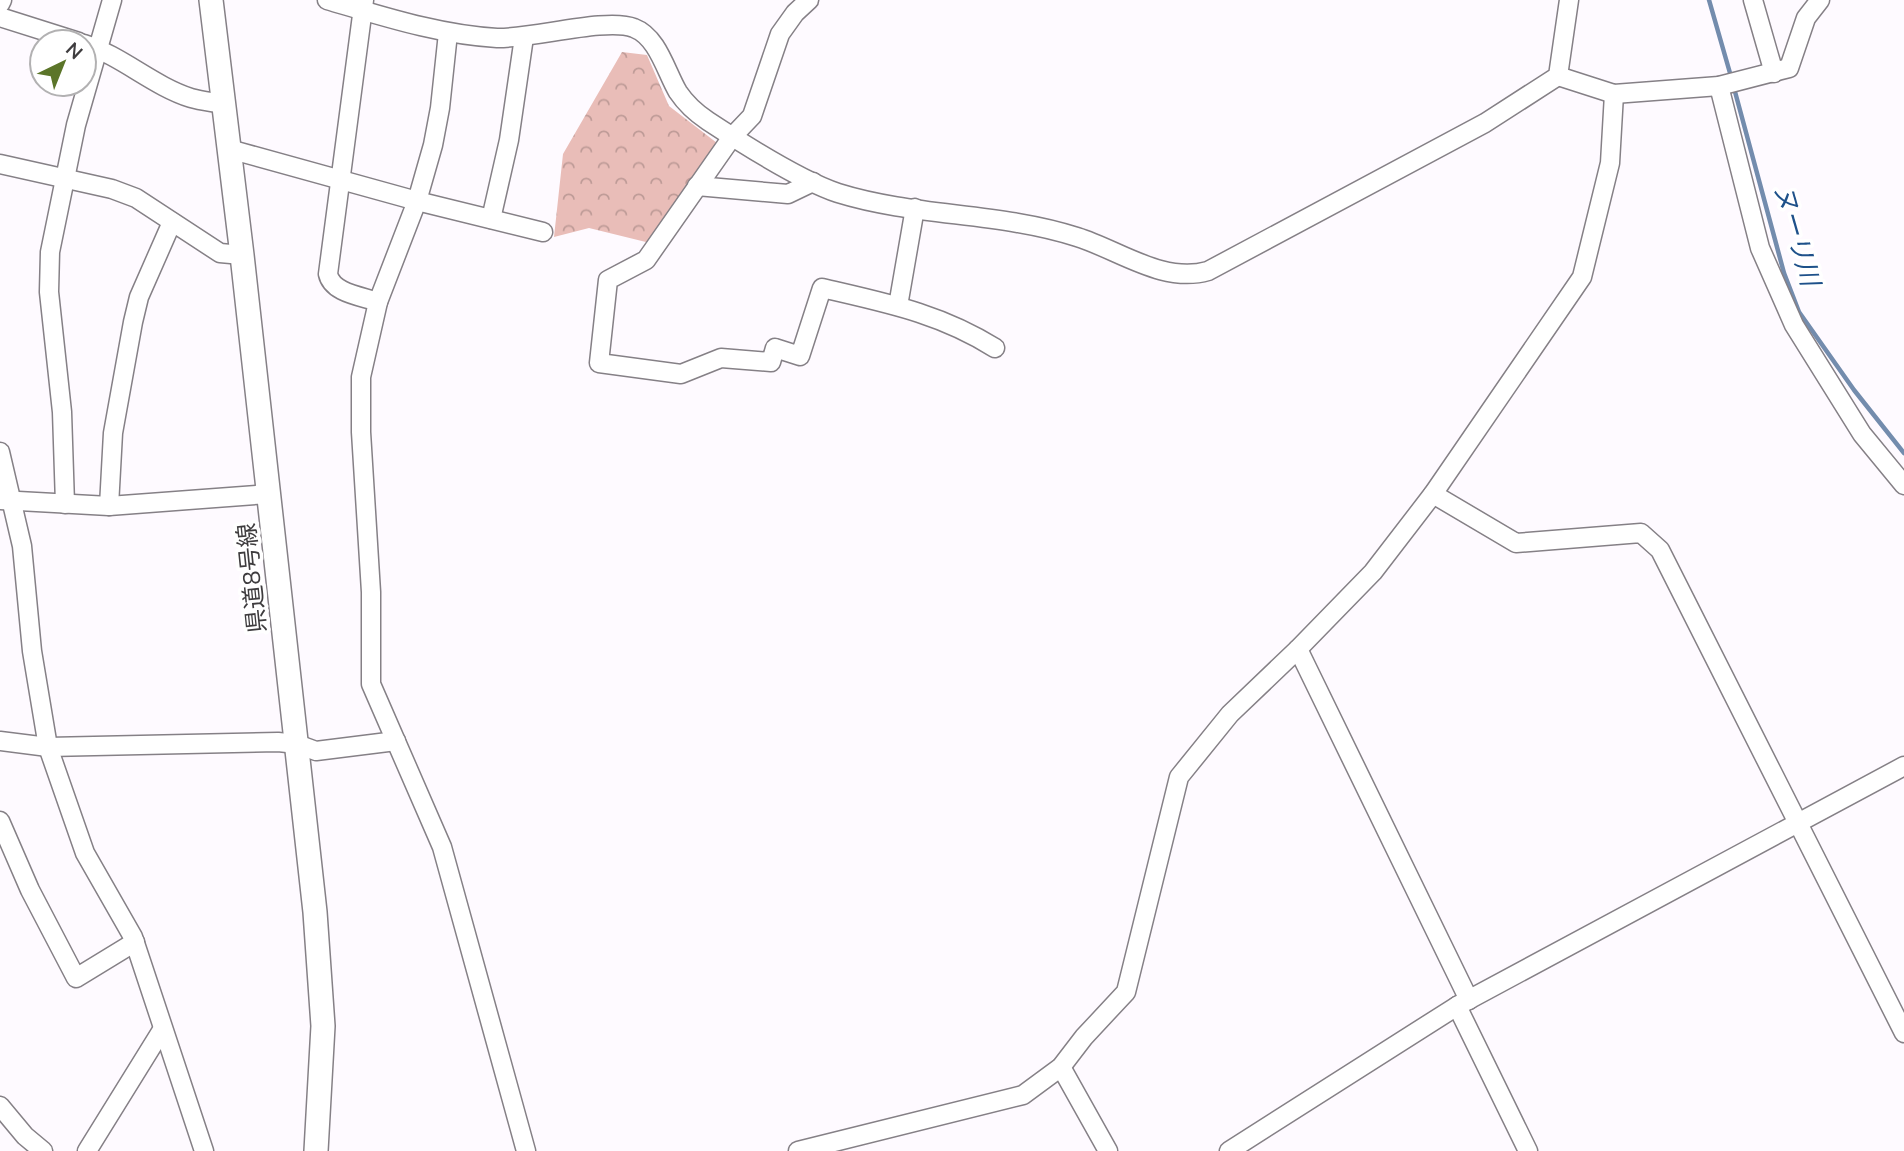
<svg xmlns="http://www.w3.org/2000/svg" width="1904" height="1151" viewBox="0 0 1904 1151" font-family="Mulish,'Noto Sans JP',sans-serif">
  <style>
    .park { fill: url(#park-crowns) }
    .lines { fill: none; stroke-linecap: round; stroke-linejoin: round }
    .stream { stroke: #738cad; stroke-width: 4.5 }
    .minor-casing { stroke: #858086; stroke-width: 21 }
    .major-casing { stroke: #858086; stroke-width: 26 }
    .minor { stroke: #fff; stroke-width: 18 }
    .major { stroke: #fff; stroke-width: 23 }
    .labels { text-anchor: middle; stroke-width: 7; stroke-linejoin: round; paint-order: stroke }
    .street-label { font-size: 24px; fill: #3e3c3e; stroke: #fff }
    .water-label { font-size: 26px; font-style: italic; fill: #1e518a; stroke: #fff }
  </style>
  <defs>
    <pattern id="park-crowns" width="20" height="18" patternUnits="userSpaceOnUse" patternTransform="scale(1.75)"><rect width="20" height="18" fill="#e9bdb8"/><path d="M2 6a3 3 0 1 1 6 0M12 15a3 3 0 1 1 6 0" fill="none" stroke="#be9b97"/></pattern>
  </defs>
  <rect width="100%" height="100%" fill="#fefaff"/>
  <polygon class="park" points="622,52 647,55 669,106 717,143 654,244 589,228 554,237 563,154"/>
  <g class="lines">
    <g class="stream">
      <polyline points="1709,0 1732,80"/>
      <polyline points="1734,88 1784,273 1799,312 1854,390 1904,453"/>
    </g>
    <defs>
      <g id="minor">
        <path d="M327 0C382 16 440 35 497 38 532 39 607 17 634 28 658 37 666 72 678 92 686 104 696 113 708 121 743 144 799 180 838 193 915 217 1000 212 1077 237 1119 250 1163 284 1208 271L1485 123 1558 76 1569 0"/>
        <path d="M364 0 328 274C332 293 361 296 378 302"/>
        <path d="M809 0 795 13 780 34 752 116 732 137 646 260 608 280 599 363 681 374 721 358 771 362 775 348 800 356 822 288C886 303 939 313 995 348"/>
        <polyline points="1753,0 1774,73"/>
        <polyline points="0,4 2,0"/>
        <polyline points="0,17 79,42"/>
        <polyline points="448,33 440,108 433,145 417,201 378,302 361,377 361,432 371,592 371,684 442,847 526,1151"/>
        <path d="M84 44C122 56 153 86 191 98 201 101 213 102 223 104"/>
        <polyline points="1558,76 1614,94 1719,86 1789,68 1806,18 1820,0"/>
        <polyline points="1719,86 1760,248 1794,325 1862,434 1904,485"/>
        <polyline points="229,149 417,201 543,232"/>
        <polyline points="0,164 112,189 136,198 220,253 242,255"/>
        <polyline points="697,186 788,194 813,182"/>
        <polyline points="491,219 509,140 524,37"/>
        <polyline points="898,306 915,208"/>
        <polyline points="0,452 22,546 32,651 48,747 85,853 133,937 204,1151"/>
        <polyline points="1433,494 1516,543 1641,533 1660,550 1904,1033"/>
        <polyline points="0,500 109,506 268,494"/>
        <polyline points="65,504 62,412 49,292 50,252 76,125 112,0"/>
        <polyline points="109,506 113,433 133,322 139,297 172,222"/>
        <polyline points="1298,649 1469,1000"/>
        <polyline points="0,741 48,747 278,742 297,744 316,751 396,741"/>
        <polyline points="0,821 30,890 76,978 135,942"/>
        <polyline points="1457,1006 1528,1151"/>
        <polyline points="1061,1067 1108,1151"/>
        <polyline points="0,1106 25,1136 43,1151"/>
        <polyline points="87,1151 162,1030"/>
        <polyline points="798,1151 1023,1095 1061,1067 1084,1037 1126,992 1179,777 1230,714 1298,649 1373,572 1433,494 1582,277 1610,163 1614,94"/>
        <polyline points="1229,1151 1457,1006 1904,766"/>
      </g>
      <polyline id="major" points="211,0 242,255 315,912 323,1026 316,1151"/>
    </defs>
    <use href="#minor" class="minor-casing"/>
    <use href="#major" class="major-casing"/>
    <use href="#minor" class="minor"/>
    <use href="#major" class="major"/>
  </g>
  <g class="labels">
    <g class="street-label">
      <text transform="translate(252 578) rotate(-96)" y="8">県道8号線</text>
    </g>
    <g class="water-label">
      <text transform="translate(1797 235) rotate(74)" y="9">ヌーリ川</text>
    </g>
  </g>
  <g transform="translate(63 63) rotate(43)"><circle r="33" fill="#ffffff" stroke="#b2b1b2" stroke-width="2"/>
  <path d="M0-5L12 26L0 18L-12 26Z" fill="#5b7529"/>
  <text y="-10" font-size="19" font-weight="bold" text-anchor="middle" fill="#3e3c3e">N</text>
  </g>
</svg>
